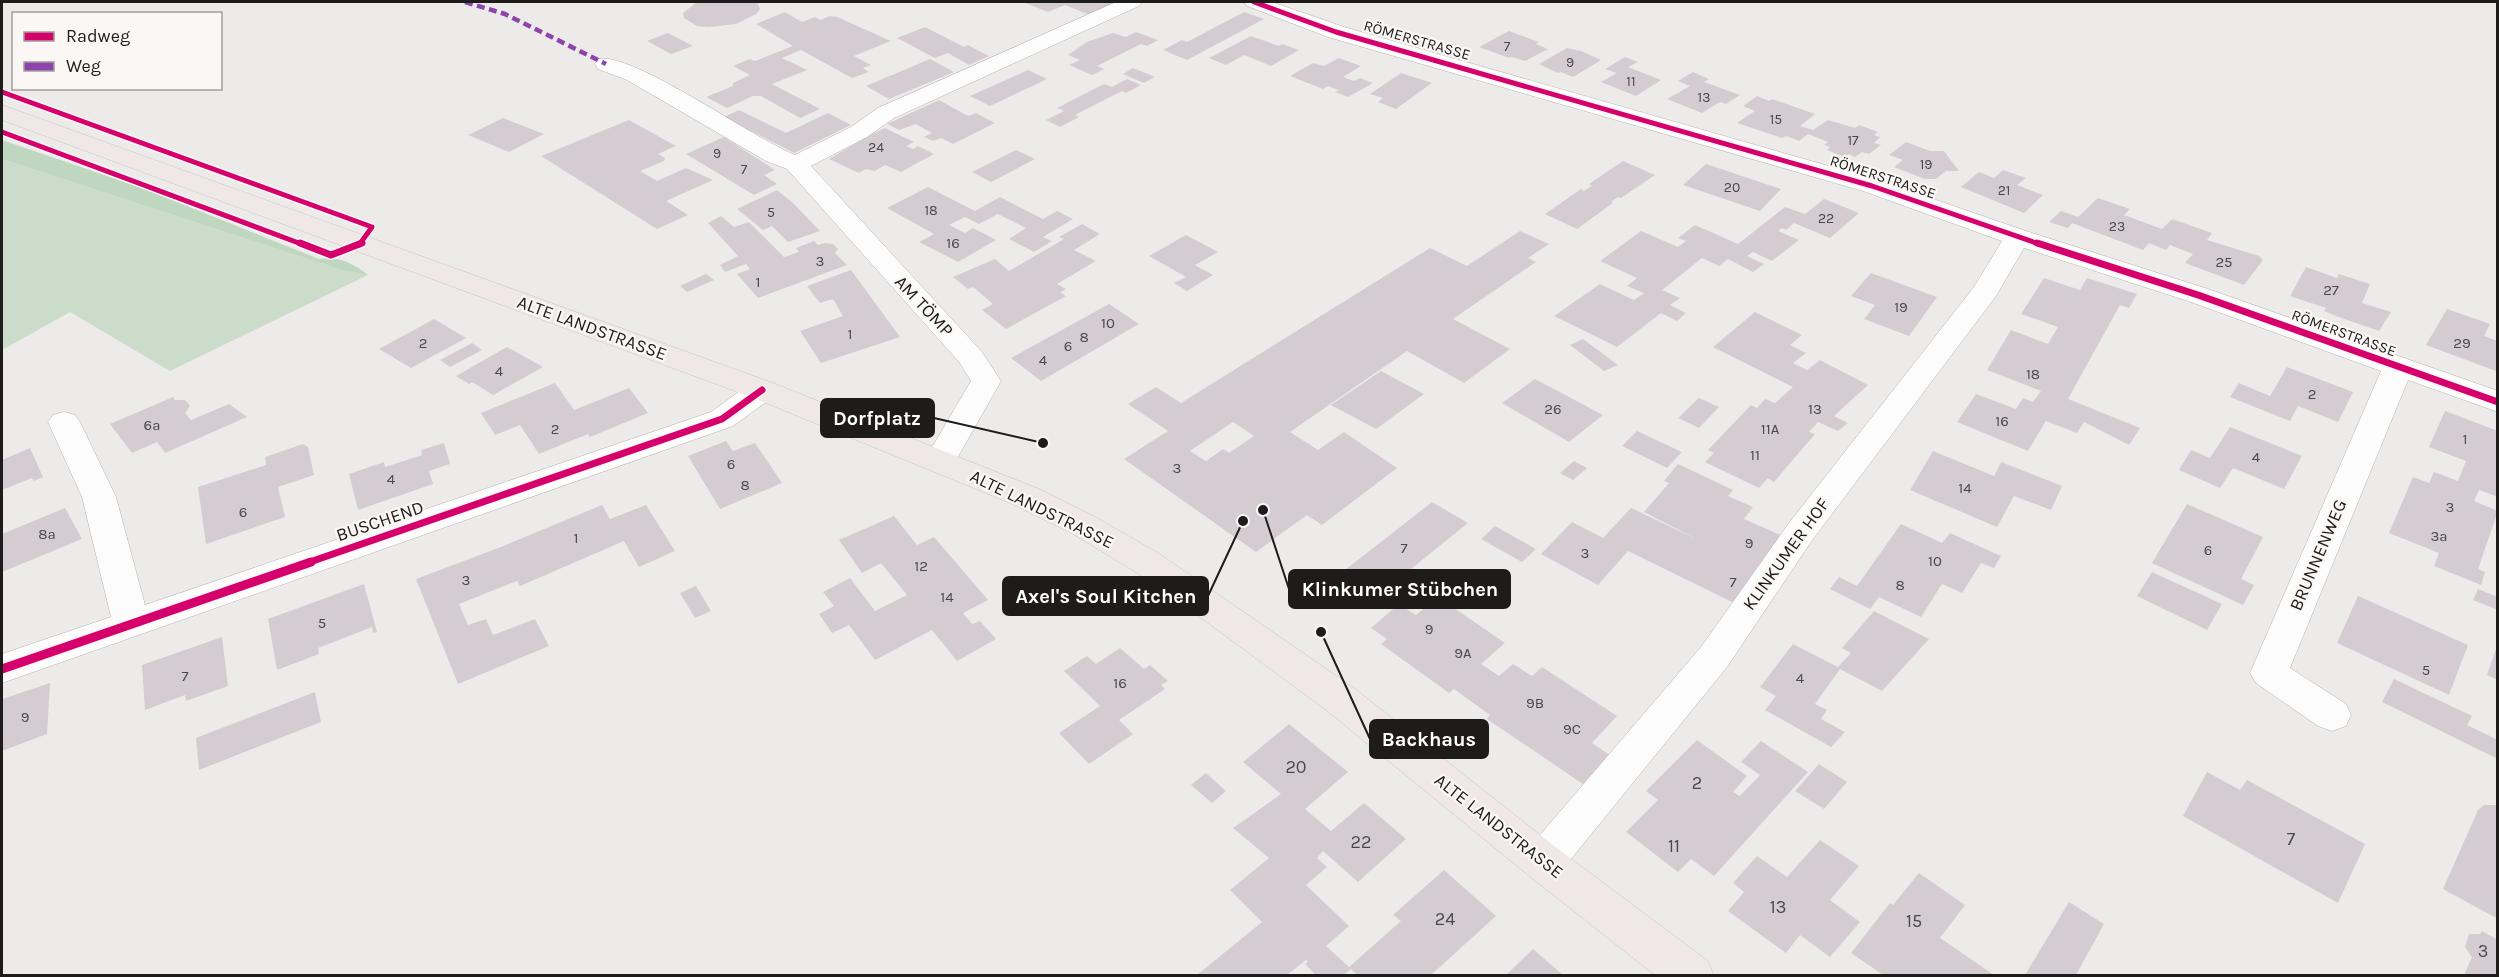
<svg xmlns="http://www.w3.org/2000/svg" width="2499" height="977" viewBox="0 0 2499 977" font-family="Karla,sans-serif">
  <style>
    .green { fill: #cbdccb }
    .forest { fill: #bfd6c0 }
    .building { fill: #d5ccd2; fill-rule: evenodd }
    .lines { fill: none; stroke-linecap: round; stroke-linejoin: round }
    .minor-casing { stroke: #b4b3b2; stroke-width: 1 }
    .major-casing { stroke: #c7c6c5; stroke-width: 1 }
    .minor { fill: #fcfcfc; fill-rule: evenodd }
    .major { fill: #f0e7e7; fill-rule: evenodd }
    .quiet { stroke: #8e44ad; stroke-width: 4.5; stroke-dasharray: 8 4.5; stroke-linecap: butt }
    .cycleway-far2-casing { stroke: #fbf7f5; stroke-width: 8 }
    .cycleway-far1-casing { stroke: #fbf7f5; stroke-width: 10 }
    .cycleway-casing { stroke: #fbf7f5; stroke-width: 13 }
    .cycleway-far2 { stroke: #d6006c; stroke-width: 5 }
    .cycleway-far1 { stroke: #d6006c; stroke-width: 7 }
    .cycleway { stroke: #d6006c; stroke-width: 9 }
    .labels { text-anchor: middle; stroke-width: 4.5; stroke-linejoin: round; paint-order: stroke }
    .far-number-label { font-size: 14px; fill: #4b4849 }
    .far-street-label { font-size: 15px; fill: #1d1c1b; stroke: #fbf7f5 }
    .number-label { font-size: 15px; fill: #4b4849 }
    .street-label { font-size: 18px; fill: #1d1c1b; stroke: #fbf7f5 }
    .near-number-label { font-size: 18px; fill: #4b4849 }
    .leader { fill: none; stroke: #1d1c1b; stroke-width: 2 }
    .callout-dot { fill: #1d1c1b; stroke: #fbf7f5; stroke-width: 2 }
    .callout { fill: #1d1c1b; stroke: #1d1c1b; stroke-width: 2 }
    .callout-label { font-size: 20px; text-anchor: middle; font-weight: bold; fill: #fff }
  </style>
  <rect width="100%" height="100%" fill="#edebe9"/>
  <polygon class="green" points="2,159 342,270 368,275 170,371 70,312 2,350"/>
  <path class="forest" d="M2 140 142 188 319 259C338 256 353 263 368 275L342 270 2 159Z"/>
  <g class="building">
    <polygon points="697,2 757,2 760,9 756,14 736,24 709,27 697,26 684,18 683,13"/>
    <polygon points="1023,2 1124,2 1090,15 1065,5 1048,12"/>
    <polygon points="785,12 802,22 815,17 820,20 830,16 837,17 891,41 854,56 871,65 863,68 869,72 852,78 801,50 782,58 807,70 772,84 820,109 800,118 761,96 753,96 727,108 706,97 733,86 733,83 750,75 733,66 750,59 755,61 793,46 756,24"/>
    <polygon points="1244,12 1264,19 1187,60 1163,50 1182,40 1187,42"/>
    <polygon points="925,27 964,47 968,45 989,56 969,65 948,53 935,58 897,38"/>
    <polygon points="1509,31 1539,42 1536,44 1548,49 1525,61 1512,57 1509,58 1479,47"/>
    <polygon points="1136,32 1158,40 1147,46 1141,44 1097,66 1104,69 1092,75 1069,65 1080,60 1068,55 1087,42 1113,33 1126,37"/>
    <polygon points="668,33 693,46 671,54 647,41"/>
    <polygon points="1251,36 1279,46 1282,44 1299,50 1271,66 1244,55 1226,65 1209,58"/>
    <polygon points="1567,48 1581,51 1601,60 1573,77 1561,72 1558,73 1539,64"/>
    <polygon points="1625,57 1638,62 1628,67 1661,80 1636,96 1601,82 1617,73 1605,69"/>
    <polygon points="1339,58 1361,66 1343,77 1354,81 1360,78 1373,83 1348,97 1335,92 1339,90 1328,86 1323,89 1290,76 1313,63 1324,66"/>
    <polygon points="930,59 954,72 889,99 866,86"/>
    <polygon points="1133,68 1155,77 1144,83 1123,74"/>
    <polygon points="1028,70 1047,79 990,106 970,96"/>
    <polygon points="1693,72 1709,79 1704,82 1740,95 1726,104 1720,102 1702,113 1667,99 1690,86 1678,81"/>
    <polygon points="1401,73 1432,83 1396,109 1378,102 1383,98 1370,94"/>
    <polygon points="1127,79 1141,85 1126,93 1122,91 1075,115 1079,117 1060,127 1046,120 1064,111 1057,108 1104,84 1112,87"/>
    <polygon points="1757,96 1769,101 1772,99 1815,114 1800,126 1813,130 1828,120 1855,128 1859,125 1878,132 1874,135 1880,137 1874,143 1881,145 1869,154 1862,152 1855,157 1849,154 1845,157 1827,150 1830,147 1824,145 1828,142 1808,134 1799,141 1786,136 1782,138 1737,123 1755,111 1743,106"/>
    <polygon points="939,100 968,116 976,113 995,123 953,144 941,138 933,141 924,137 932,133 916,124 899,130 887,124"/>
    <polygon points="739,110 786,133 828,113 851,125 794,153 724,117"/>
    <polygon points="503,118 544,134 509,152 468,135"/>
    <polygon points="629,120 676,146 658,154 665,158 664,161 640,171 657,181 686,168 713,180 666,201 688,215 657,229 541,156"/>
    <polygon points="885,128 914,142 906,146 913,149 918,146 934,154 901,172 885,165 875,171 866,169 859,173 829,159 870,135"/>
    <polygon points="724,137 775,170 764,175 777,184 754,195 686,154"/>
    <polygon points="1906,142 1930,151 1944,151 1959,171 1946,171 1936,179 1925,179 1894,167 1903,160 1889,155"/>
    <polygon points="1016,150 1035,159 991,182 972,172"/>
    <polygon points="1623,161 1655,175 1621,198 1618,197 1611,202 1613,203 1577,229 1545,214 1581,189 1584,191 1592,186 1589,184"/>
    <polygon points="1706,164 1781,189 1760,211 1683,185"/>
    <polygon points="2003,170 2026,178 2017,185 2043,195 2024,213 1961,187 1979,172 1994,178"/>
    <polygon points="928,187 975,211 1000,197 1043,219 1057,211 1073,219 1043,237 1052,241 1034,252 1009,239 1026,228 998,214 979,224 965,217 949,225 965,233 973,228 996,240 958,262 919,242 934,234 887,208"/>
    <polygon points="777,190 793,203 820,231 788,242 772,226 763,230 737,209"/>
    <polygon points="2098,198 2130,209 2124,215 2162,229 2172,219 2212,233 2207,240 2259,256 2263,260 2244,285 2185,263 2193,254 2170,245 2166,250 2149,243 2143,250 2072,223 2068,228 2049,222 2061,211 2078,217"/>
    <polygon points="1824,199 1859,213 1830,238 1794,223 1786,230 1782,228 1778,231 1799,240 1772,261 1753,252 1747,256 1764,264 1753,272 1728,259 1719,266 1702,258 1662,290 1680,298 1670,305 1686,313 1677,321 1661,313 1617,347 1554,316 1600,284 1634,300 1644,293 1627,286 1637,278 1600,261 1641,231 1678,247 1686,241 1678,238 1695,225 1738,244 1785,207 1805,214"/>
    <polygon points="721,216 734,227 749,222 784,257 799,252 796,248 814,241 818,245 825,243 833,244 838,249 835,253 847,265 758,298 737,274 750,269 746,264 725,272 720,265 738,256 708,223"/>
    <polygon points="1082,224 1100,234 1074,250 1096,261 1057,284 1066,289 1060,292 1066,296 1006,329 982,310 993,304 973,287 968,289 953,277 995,259 1009,271 1064,239 1059,237"/>
    <path d="M1520 231 1549 244 1528 258 1536 262 1453 319 1510 349 1464 383 1407 351 1290 432 1318 450 1344 432 1397 468 1322 525 1307 515 1256 552 1124 459 1168 431 1128 404 1156 387 1181 403 1430 248 1467 266ZM1233 422 1254 436 1229 453 1223 449 1206 461 1190 451Z"/>
    <polygon points="1186,235 1218,252 1195,265 1213,275 1187,291 1174,283 1186,277 1149,256"/>
    <polygon points="2306,267 2337,278 2339,274 2370,284 2362,303 2391,312 2379,331 2336,316 2324,311 2326,308 2290,296"/>
    <polygon points="851,270 900,337 821,363 800,331 843,316 833,299 820,303 807,286"/>
    <polygon points="1871,273 1937,297 1909,336 1864,319 1875,305 1851,296"/>
    <polygon points="706,274 714,280 687,292 680,286"/>
    <polygon points="2044,278 2080,290 2087,278 2137,294 2129,308 2120,305 2068,399 2140,428 2129,445 2084,422 2077,433 2046,421 2028,451 1957,422 1976,394 2016,409 2023,398 2033,402 2041,391 1987,370 2011,330 2048,344 2058,327 2021,314"/>
    <polygon points="1109,304 1139,324 1041,381 1011,358"/>
    <polygon points="2447,309 2490,324 2484,336 2498,341 2496,371 2426,345"/>
    <polygon points="1755,312 1802,335 1790,345 1806,353 1793,363 1807,370 1820,360 1868,385 1834,416 1848,423 1838,431 1818,422 1809,432 1815,434 1774,482 1768,478 1759,488 1705,462 1714,453 1708,450 1751,405 1757,408 1765,399 1775,403 1793,387 1713,347"/>
    <polygon points="434,319 466,338 411,368 379,349"/>
    <polygon points="1583,339 1618,365 1604,371 1570,345"/>
    <polygon points="472,343 482,350 450,367 440,360"/>
    <polygon points="507,347 543,367 493,395 472,382 469,384 456,376"/>
    <polygon points="2287,367 2353,392 2338,422 2298,406 2290,421 2230,397 2239,383 2270,396"/>
    <polygon points="1381,371 1424,394 1376,429 1331,405"/>
    <polygon points="1535,379 1603,415 1569,442 1502,403"/>
    <polygon points="555,383 574,410 629,388 648,413 590,437 588,434 539,454 520,425 495,435 481,413"/>
    <polygon points="173,397 175,400 185,400 190,406 185,413 191,420 229,404 247,417 165,453 157,442 132,453 110,424"/>
    <polygon points="1699,398 1719,407 1699,428 1678,418"/>
    <polygon points="2445,411 2498,431 2498,497 2479,490 2474,501 2498,511 2478,569 2485,572 2481,585 2434,566 2439,553 2389,533 2413,477 2429,483 2434,472 2458,481 2466,461 2429,447"/>
    <polygon points="2230,427 2302,456 2284,489 2233,468 2220,488 2179,470 2191,450 2210,458"/>
    <polygon points="1637,431 1682,452 1667,468 1622,446"/>
    <polygon points="726,441 733,451 755,443 782,483 720,509 688,456"/>
    <polygon points="444,443 450,464 429,471 433,484 358,510 349,474 384,462 385,467 422,455 421,450"/>
    <polygon points="303,444 308,447 314,475 278,487 285,517 206,544 198,487 266,465 265,457"/>
    <polygon points="30,448 43,477 34,481 32,478 2,490 2,460"/>
    <polygon points="1933,451 1994,476 2001,462 2062,486 2051,510 2014,496 1997,527 1910,490"/>
    <polygon points="1574,461 1587,468 1573,480 1560,473"/>
    <polygon points="1678,464 1733,490 1728,496 1753,507 1744,519 1783,536 1734,603 1628,551 1598,585 1541,554 1572,522 1603,538 1631,508 1698,540 1644,512 1669,483 1664,481"/>
    <polygon points="1432,502 1468,523 1375,598 1340,574"/>
    <polygon points="2187,504 2263,537 2241,579 2254,585 2243,605 2152,563"/>
    <polygon points="602,505 610,519 646,505 675,551 639,567 624,541 520,586 517,581 459,604 468,625 486,619 493,635 535,619 549,646 458,684 416,579 501,547"/>
    <polygon points="65,508 82,539 2,572 2,534"/>
    <polygon points="894,516 917,545 934,537 988,600 963,613 972,624 980,621 996,639 957,661 932,630 875,660 849,625 832,633 819,614 834,606 823,592 850,578 875,611 907,595 881,563 862,573 839,540"/>
    <polygon points="1901,524 1942,543 1950,533 2001,556 1994,568 1981,563 1962,593 1942,584 1921,617 1879,597 1870,609 1830,589 1839,577 1857,586"/>
    <polygon points="1495,526 1536,549 1522,562 1481,539"/>
    <polygon points="2152,572 2222,604 2207,630 2137,596"/>
    <polygon points="364,584 377,632 373,633 372,627 318,648 319,654 277,670 268,619"/>
    <polygon points="696,586 711,611 695,618 680,593"/>
    <polygon points="2478,589 2498,597 2498,610 2473,600"/>
    <polygon points="2358,596 2468,645 2449,695 2337,643"/>
    <polygon points="1438,597 1505,643 1481,664 1499,676 1513,664 1532,676 1542,667 1617,716 1592,743 1611,756 1583,784 1487,719 1490,715 1454,689 1449,693 1381,644 1387,639 1371,628 1399,604 1416,615"/>
    <polygon points="1874,611 1929,639 1882,691 1840,669 1815,704 1827,710 1821,719 1845,732 1831,747 1765,710 1776,696 1760,687 1793,644 1838,667 1851,653 1842,648"/>
    <polygon points="222,637 228,686 186,701 185,695 145,710 142,665"/>
    <polygon points="2497,646 2498,646 2498,680 2487,675"/>
    <polygon points="1120,648 1144,669 1150,665 1168,681 1161,685 1165,689 1119,720 1133,734 1089,764 1059,733 1100,706 1064,671 1087,656 1096,664"/>
    <polygon points="2394,679 2472,716 2467,725 2498,740 2498,759 2382,702"/>
    <polygon points="50,683 47,734 2,751 2,699"/>
    <polygon points="315,692 321,722 199,770 196,738"/>
    <polygon points="1289,724 1348,772 1305,809 1331,831 1364,803 1406,839 1358,882 1323,851 1317,858 1327,867 1306,885 1349,926 1326,946 1349,967 1401,921 1393,915 1444,870 1496,916 1431,975 1357,975 1351,969 1344,975 1316,975 1305,964 1308,961 1306,960 1287,975 1197,975 1262,922 1230,890 1269,858 1233,828 1281,794 1243,762"/>
    <polygon points="1697,740 1747,776 1733,792 1740,796 1760,775 1741,762 1761,741 1808,772 1714,876 1691,859 1678,872 1626,832 1658,800 1646,791"/>
    <polygon points="1819,764 1847,782 1824,809 1795,791"/>
    <polygon points="2207,772 2240,790 2247,780 2365,844 2338,903 2183,816"/>
    <polygon points="1206,773 1226,791 1212,803 1191,785"/>
    <polygon points="2484,805 2498,805 2498,919 2443,889 2478,810"/>
    <polygon points="1820,840 1859,866 1830,900 1860,922 1830,957 1800,935 1786,953 1728,911 1744,892 1733,883 1757,856 1787,877"/>
    <polygon points="1919,873 1965,905 1940,938 1994,975 1883,975 1851,953 1890,903 1893,905"/>
    <polygon points="2069,902 2104,924 2076,975 2025,975"/>
    <polygon points="2482,931 2498,940 2498,975 2464,975 2472,957 2465,947 2469,934 2480,934"/>
    <polygon points="1533,949 1563,975 1506,975"/>
  </g>
  <g class="lines">
    <defs>
      <g id="minor">
        <path d="M1116 2H1142L1139 6 894 118 867 137 811 166 982 352 1001 381 951 469 940 472 929 469 924 461 971 381 960 363 787 169 766 161 627 80 598 69 595 64 598 59C632 51 754 139 795 155L851 127 878 108Z"/>
        <polygon points="1244,2 1272,2 1344,27 1881,181 2026,231 2208,289 2498,391 2498,412 2408,380 2290,668 2346,704 2351,715 2346,726 2332,731 2318,726 2256,683 2250,673 2381,371 2188,301 2024,248 1996,296 1813,539 1727,667 1558,875 1543,881 1528,875 1522,862 1528,849 1701,647 1789,523 1974,287 2002,241 1863,191 1328,37 1247,6"/>
        <polygon points="762,380 773,383 777,390 773,397 733,426 2,683 2,654 111,617 82,497 48,422 53,415 64,412 75,415 80,422 116,497 145,605 711,412 751,383"/>
      </g>
      <polygon id="major" points="2,105 773,383 1039,489 1097,518 1158,553 1354,688 1558,849 1708,961 1714,976 1656,976 1528,875 1326,710 1208,623 1134,571 1073,534 1015,505 751,397 2,120"/>
    </defs>
    <use href="#minor" class="minor-casing"/>
    <use href="#major" class="major-casing"/>
    <use href="#minor" class="minor"/>
    <use href="#major" class="major"/>
    <polyline class="quiet" points="465,2 505,14 606,64"/>
    <defs>
      <g id="cycleway-far2">
        <polyline points="1254,2 1336,32 1872,186 2042,245"/>
        <polyline points="2,92 372,227 359,245"/>
        <polyline points="2,132 304,245"/>
      </g>
      <g id="cycleway-far1">
        <polyline points="300,243 331,255 362,243"/>
        <polyline points="2037,243 2198,295 2498,402"/>
        <polyline points="307,563 722,419 762,390"/>
      </g>
      <polyline id="cycleway" points="2,669 311,562"/>
    </defs>
    <use href="#cycleway-far2" class="cycleway-far2-casing"/>
    <use href="#cycleway-far1" class="cycleway-far1-casing"/>
    <use href="#cycleway" class="cycleway-casing"/>
    <use href="#cycleway-far2" class="cycleway-far2"/>
    <use href="#cycleway-far1" class="cycleway-far1"/>
    <use href="#cycleway" class="cycleway"/>
  </g>
  <g class="labels">
    <g class="far-number-label">
      <text x="1507" y="51">7</text>
      <text x="1570" y="67">9</text>
      <text x="1631" y="86">11</text>
      <text x="1704" y="102">13</text>
      <text x="1776" y="124">15</text>
      <text x="1853" y="145">17</text>
      <text x="876" y="152">24</text>
      <text x="717" y="158">9</text>
      <text x="1926" y="169">19</text>
      <text x="744" y="174">7</text>
      <text x="1732" y="192">20</text>
      <text x="2004" y="195">21</text>
      <text x="931" y="215">18</text>
      <text x="771" y="217">5</text>
      <text x="1826" y="223">22</text>
      <text x="2117" y="231">23</text>
    </g>
    <g class="far-street-label">
      <text transform="translate(1417 40) rotate(16)" y="5">RÖMERSTRASSE</text>
      <text transform="translate(1883 177) rotate(18)" y="5">RÖMERSTRASSE</text>
      <text transform="translate(2344 333) rotate(20)" y="5">RÖMERSTRASSE</text>
    </g>
    <g class="number-label">
      <text x="953" y="248">16</text>
      <text x="820" y="266">3</text>
      <text x="2224" y="267">25</text>
      <text x="758" y="287">1</text>
      <text x="2331" y="295">27</text>
      <text x="1901" y="312">19</text>
      <text x="1108" y="328">10</text>
      <text x="850" y="339">1</text>
      <text x="1084" y="342">8</text>
      <text x="423" y="348">2</text>
      <text x="2462" y="348">29</text>
      <text x="1068" y="351">6</text>
      <text x="1043" y="365">4</text>
      <text x="499" y="376">4</text>
      <text x="2033" y="379">18</text>
      <text x="2312" y="399">2</text>
      <text x="1553" y="414">26</text>
      <text x="1815" y="414">13</text>
      <text x="2002" y="426">16</text>
      <text x="152" y="430">6a</text>
      <text x="555" y="434">2</text>
      <text x="1770" y="434">11A</text>
      <text x="2465" y="444">1</text>
      <text x="1755" y="460">11</text>
      <text x="2256" y="462">4</text>
      <text x="731" y="469">6</text>
      <text x="1177" y="473">3</text>
      <text x="391" y="484">4</text>
      <text x="745" y="490">8</text>
      <text x="1965" y="493">14</text>
      <text x="2450" y="512">3</text>
      <text x="243" y="517">6</text>
      <text x="47" y="539">8a</text>
      <text x="2439" y="541">3a</text>
      <text x="576" y="543">1</text>
      <text x="1749" y="548">9</text>
      <text x="1404" y="553">7</text>
      <text x="2208" y="555">6</text>
      <text x="1585" y="558">3</text>
      <text x="1935" y="566">10</text>
      <text x="921" y="571">12</text>
      <text x="466" y="585">3</text>
      <text x="1733" y="587">7</text>
      <text x="1900" y="590">8</text>
      <text x="947" y="602">14</text>
      <text x="322" y="628">5</text>
      <text x="1429" y="634">9</text>
      <text x="1463" y="658">9A</text>
      <text x="2426" y="675">5</text>
      <text x="185" y="681">7</text>
      <text x="1800" y="683">4</text>
      <text x="1120" y="688">16</text>
      <text x="1535" y="708">9B</text>
      <text x="25" y="722">9</text>
      <text x="1572" y="734">9C</text>
    </g>
    <g class="street-label">
      <text transform="translate(924 306) rotate(47)" y="6">AM TÖMP</text>
      <text transform="translate(592 328) rotate(20)" y="6">ALTE LANDSTRASSE</text>
      <text transform="translate(1042 509) rotate(26)" y="6">ALTE LANDSTRASSE</text>
      <text transform="translate(380 521) rotate(-19)" y="6">BUSCHEND</text>
      <text transform="translate(1786 554) rotate(-54)" y="6">KLINKUMER HOF</text>
      <text transform="translate(2318 555) rotate(-67)" y="6">BRUNNENWEG</text>
      <text transform="translate(1499 826) rotate(38)" y="6">ALTE LANDSTRASSE</text>
    </g>
    <g class="near-number-label">
      <text x="1296" y="773">20</text>
      <text x="1697" y="789">2</text>
      <text x="2291" y="845">7</text>
      <text x="1361" y="848">22</text>
      <text x="1674" y="852">11</text>
      <text x="1778" y="913">13</text>
      <text x="1445" y="925">24</text>
      <text x="1914" y="927">15</text>
      <text x="2483" y="957">3</text>
    </g>
  </g>
  <path class="leader" d="M1043 443L934 418M1263 510L1289 589M1243 521L1208 596M1321 632L1370 739"/>
  <g class="callout-dot">
    <circle cx="1043" cy="443" r="6"/>
    <circle cx="1263" cy="510" r="6"/>
    <circle cx="1243" cy="521" r="6"/>
    <circle cx="1321" cy="632" r="6"/>
  </g>
  <g class="callout">
    <rect x="821" y="399" width="113" height="38" rx="6"/>
    <rect x="1289" y="570" width="221" height="38" rx="6"/>
    <rect x="1003" y="577" width="205" height="38" rx="6"/>
    <rect x="1370" y="720" width="118" height="38" rx="6"/>
  </g>
  <g class="callout-label">
    <text x="877" y="425">Dorfplatz</text>
    <text x="1400" y="596">Klinkumer Stübchen</text>
    <text x="1106" y="603">Axel's Soul Kitchen</text>
    <text x="1429" y="746">Backhaus</text>
  </g>
  <rect width="2499" height="977" fill="none" stroke="#1d1c1b" stroke-width="6"/>
  <rect x="12" y="12" width="210" height="78" fill="#fbf7f5" stroke="#a29f9e" stroke-width="1.5"/>
  <rect x="24" y="32" width="30" height="9" fill="#d6006c" stroke="#a29f9e" stroke-width="1.5"/>
  <text x="66" y="42" font-size="18" fill="#1d1c1b">Radweg</text>
  <rect x="24" y="62" width="30" height="9" fill="#8e44ad" stroke="#a29f9e" stroke-width="1.5"/>
  <text x="66" y="72" font-size="18" fill="#1d1c1b">Weg</text>
</svg>
